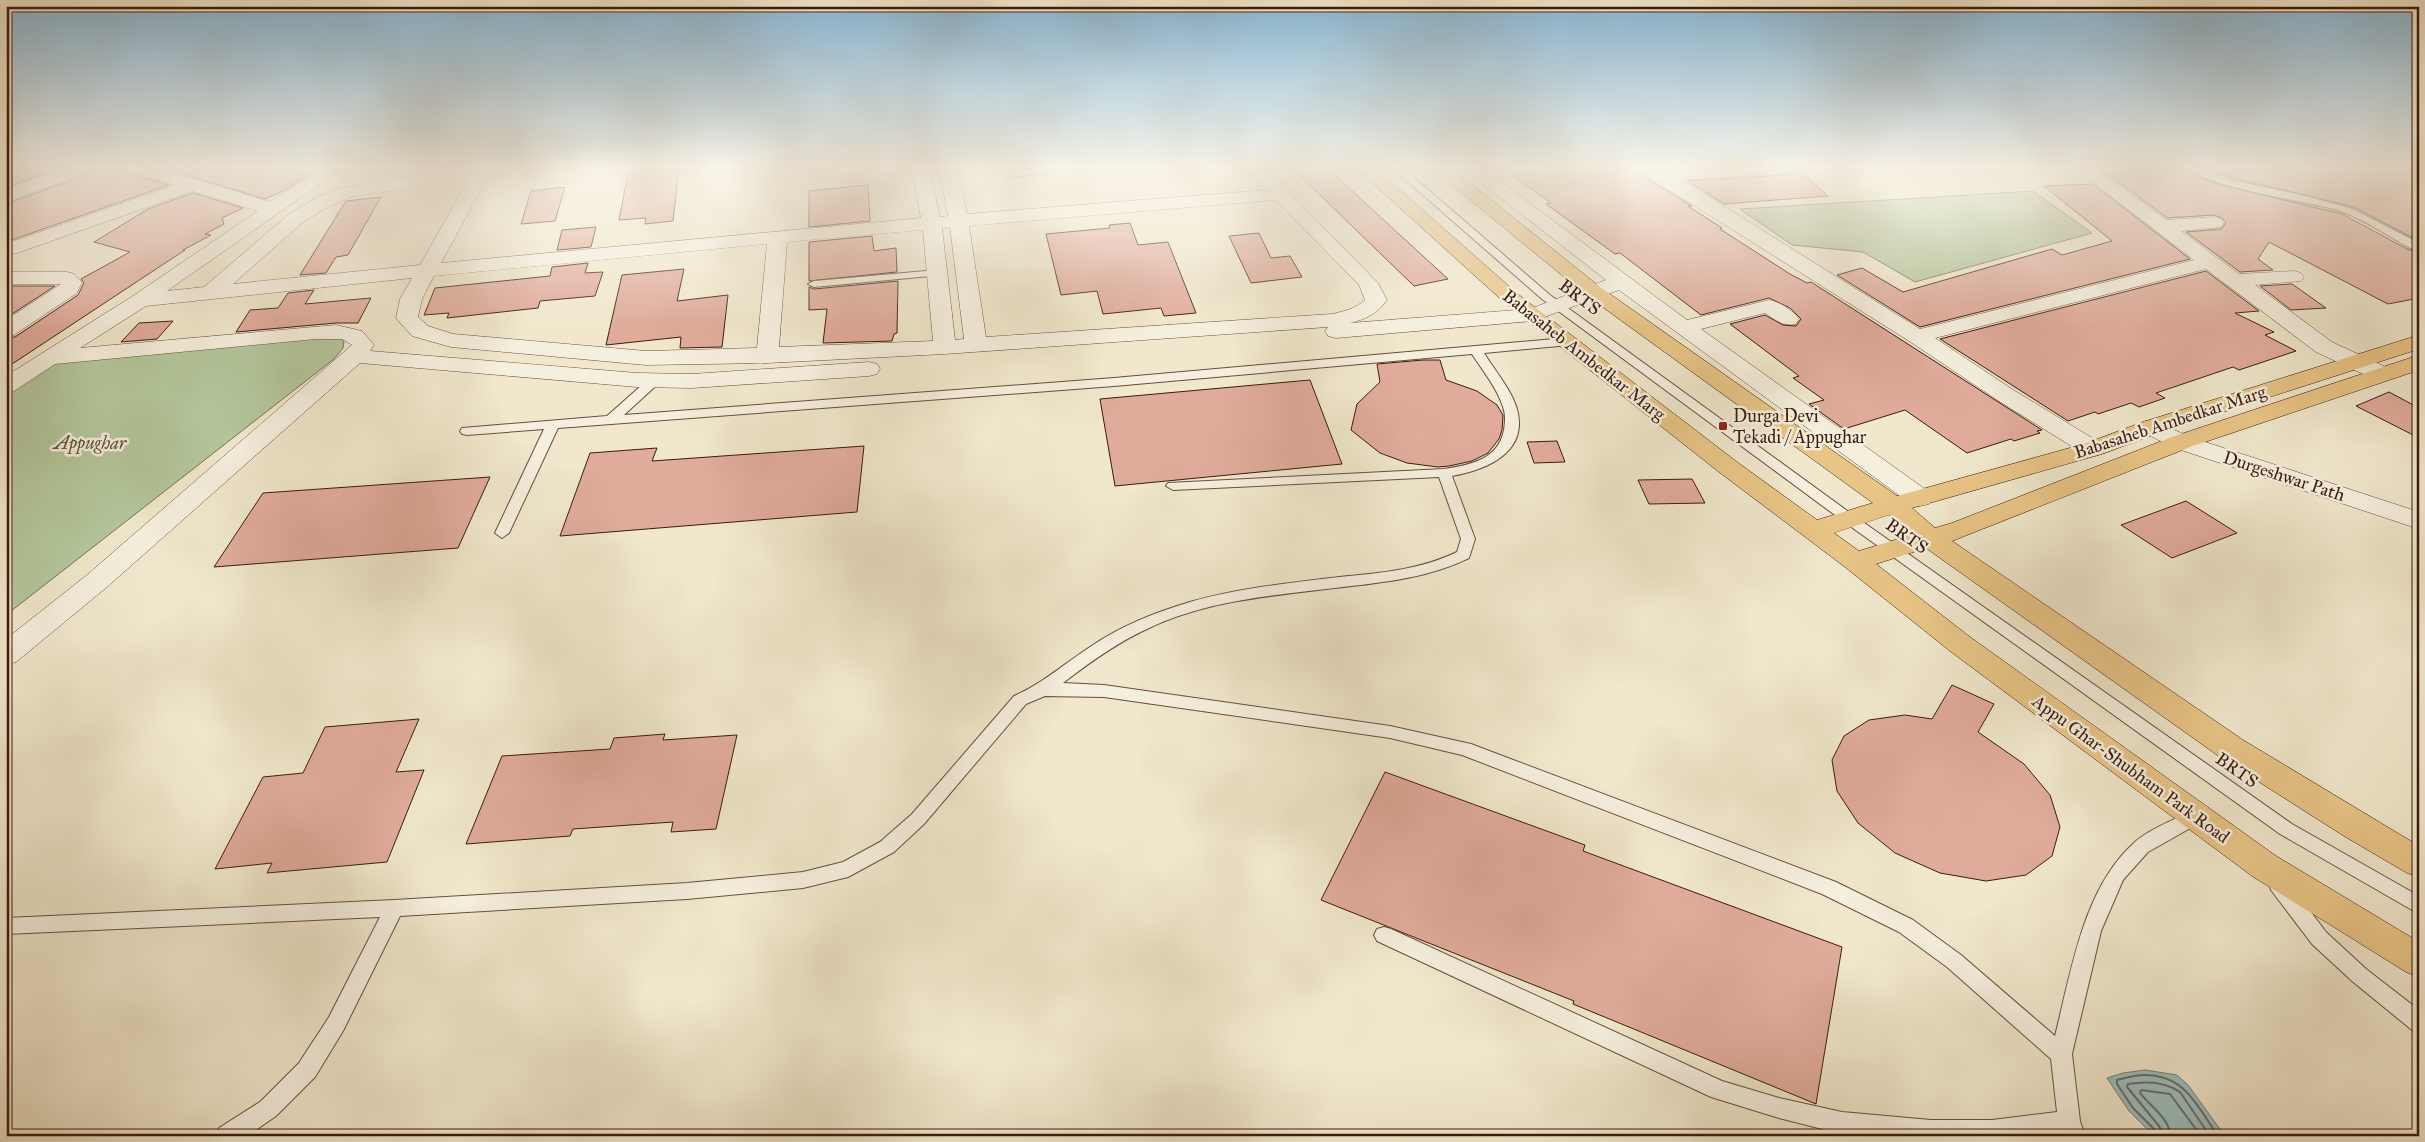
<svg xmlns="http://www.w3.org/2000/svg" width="2425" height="1142" viewBox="0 0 2425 1142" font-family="'IM FELL Great Primer',serif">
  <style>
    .green { fill: #b4c79c; stroke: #787154 }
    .water { fill: #9cbebe; stroke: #767d77 }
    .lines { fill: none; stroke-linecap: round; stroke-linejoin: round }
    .shore { stroke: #6c6c66; stroke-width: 2 }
    .building { fill: #e0ab9b; stroke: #3c1b0d }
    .service-casing { stroke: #694e3d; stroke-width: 2 }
    .minor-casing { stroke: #694e3d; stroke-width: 1 }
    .primary-casing { stroke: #3c1b0d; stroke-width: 1 }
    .service { fill: #f5efde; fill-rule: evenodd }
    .minor { fill: #f5efde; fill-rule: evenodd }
    .primary { fill: #e8c486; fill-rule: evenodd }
    .poi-dot { fill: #8f2418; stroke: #f5efde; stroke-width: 2 }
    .labels { text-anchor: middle; stroke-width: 5; stroke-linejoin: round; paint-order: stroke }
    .street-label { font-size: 18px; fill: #3c1b0d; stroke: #f5efde }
    .poi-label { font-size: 18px; fill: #3c1b0d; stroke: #f5efde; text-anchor: start }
    .park-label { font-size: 18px; font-style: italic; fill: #604f38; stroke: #f5efde }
  </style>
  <rect width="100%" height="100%" fill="#f0e7cc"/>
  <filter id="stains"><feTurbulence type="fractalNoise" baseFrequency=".004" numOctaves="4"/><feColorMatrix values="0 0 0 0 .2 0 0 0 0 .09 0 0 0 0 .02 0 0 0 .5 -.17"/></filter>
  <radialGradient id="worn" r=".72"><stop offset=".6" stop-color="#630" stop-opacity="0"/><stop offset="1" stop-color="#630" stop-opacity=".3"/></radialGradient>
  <g class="green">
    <polygon points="2033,191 2092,233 1915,282 1863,252 1792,245 1740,209"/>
    <polygon points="317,337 341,338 344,342 343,348 334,359 6,615 6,389 45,364"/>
  </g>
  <polygon class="water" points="2145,1070 2177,1075 2188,1085 2225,1136 2154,1136 2129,1111 2107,1078 2123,1073"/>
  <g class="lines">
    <g class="shore">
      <path d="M2157 1136 2156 1131 2133 1108 2117 1084V1080C2125 1078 2135 1075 2144 1075 2186 1075 2197 1106 2218 1136"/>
      <path d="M2164 1136 2159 1126 2127 1087 2128 1084C2146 1081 2164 1081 2180 1092L2210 1136"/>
      <path d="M2171 1136C2168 1117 2151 1107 2140 1093L2141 1090 2170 1094 2201 1136"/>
    </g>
  </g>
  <g class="building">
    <polygon points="19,167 63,167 6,187 6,172"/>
    <polygon points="95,167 125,167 129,173 169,185 6,242 6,204 91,173"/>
    <polygon points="160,167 276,167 307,175 287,189 265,199"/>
    <polygon points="1291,167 1326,167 1448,279 1414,286"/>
    <polygon points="1501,167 1637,167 1653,182 1692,206 1688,206 1722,228 1720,229 1790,274 1807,283 1811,282 2042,430 2037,431 2040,433 2014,441 2011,439 1967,453 1905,410 1844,429 1809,404 1824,400 1793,378 1799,376 1730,324 1765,315 1783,325 1796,326 1801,319 1790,308 1769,298 1701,315 1620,253 1615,254 1546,204 1551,203"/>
    <polygon points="2098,167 2184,167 2197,176 2214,183 2342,214 2409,250 2419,251 2419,298 2388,304 2269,242 2258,259 2273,270 2240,272 2186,232 2221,229 2226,223 2222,218 2214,215 2167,218"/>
    <polygon points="2203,167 2419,167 2419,241 2354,207 2233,178"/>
    <polygon points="679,168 673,221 645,224 646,218 619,220 628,173"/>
    <polygon points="1800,174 1800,176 1806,176 1828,196 1724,204 1688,181"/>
    <polygon points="2093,184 2190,259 1920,327 1837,275 1862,268 1903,292 2052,249 2062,255 2112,241 2044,186"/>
    <polygon points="868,185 870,221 809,227 809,191"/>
    <polygon points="565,187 555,221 521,224 531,191"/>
    <polygon points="193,193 243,208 222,218 224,224 205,234 211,235 183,250 185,250 6,368 6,338 15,337 78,295 84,283 81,279 130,252 94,242 148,209"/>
    <polygon points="381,197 348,255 336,257 326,273 300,275 346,201"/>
    <polygon points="1130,223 1138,245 1168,242 1196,313 1164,316 1161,308 1103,314 1097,291 1061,295 1046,234 1110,228 1109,225"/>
    <polygon points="596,227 591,247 557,250 562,230"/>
    <polygon points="1259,233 1271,258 1290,256 1302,277 1251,283 1229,236"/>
    <polygon points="872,236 874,251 896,248 897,272 809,281 809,242"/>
    <polygon points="588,263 585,273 603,272 595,296 540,301 538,308 447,318 449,313 424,315 435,288 550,276 552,267"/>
    <polygon points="684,269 677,301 728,295 722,347 680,348 681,337 606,345 622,275"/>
    <polygon points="2206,271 2259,311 2235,313 2274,332 2265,335 2296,351 2239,370 2233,367 2156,393 2165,398 2139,407 2131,403 2098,414 2095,412 2068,421 1940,339"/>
    <polygon points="898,281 897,333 894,334 892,341 823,343 827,309 809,310 809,287 814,289"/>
    <polygon points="2292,284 2326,308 2291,310 2260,286"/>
    <polygon points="6,286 55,286 6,318"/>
    <polygon points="314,290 305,304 371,298 358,323 336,323 236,332 250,310 278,308 288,293"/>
    <polygon points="173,321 157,339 121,342 139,323"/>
    <polygon points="1423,360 1440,360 1446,380 1477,391 1497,405 1503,415 1502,430 1499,439 1488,453 1472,461 1449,466 1438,467 1407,463 1380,453 1351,430 1357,404 1380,382 1377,364"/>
    <polygon points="1310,380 1342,464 1115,486 1100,399"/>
    <polygon points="2389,392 2419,408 2419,438 2356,406"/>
    <polygon points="1557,441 1565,462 1534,463 1527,442"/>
    <polygon points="864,446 857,512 560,536 590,453 657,448 652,461"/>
    <polygon points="490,477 458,548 214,567 263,493"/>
    <polygon points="1692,479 1705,503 1649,504 1638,480"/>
    <polygon points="2186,501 2237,533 2172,558 2121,525"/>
    <polygon points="1952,685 1994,704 1978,732 2024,764 2050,795 2060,827 2052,856 2026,875 1986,881 1940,873 1895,853 1858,823 1837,791 1832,760 1844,736 1869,720 1905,715 1932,719"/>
    <polygon points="419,719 396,772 424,770 387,862 267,873 272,863 215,869 263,777 303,773 325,727"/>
    <polygon points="665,734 663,740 737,735 716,829 671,832 673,822 573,829 570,836 466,844 502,756 610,749 614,738"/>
    <polygon points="1385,772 1585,845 1583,851 1842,947 1816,1104 1573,1004 1574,1001 1321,900"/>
  </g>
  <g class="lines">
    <defs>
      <g id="service">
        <polygon points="1002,167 1012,167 1013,171 1049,167 1079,167 1074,170 1009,177 1005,176"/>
        <polygon points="1391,167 1402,167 1550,295 1853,515 2292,824 2419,896 2419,914 2280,834 1843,521 1542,299"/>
        <path d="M2186 167H2198L2232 180 2310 197 2353 209 2419 243V249L2410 248C2388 236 2367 221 2343 212 2308 200 2208 189 2186 167Z"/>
        <polygon points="937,270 943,273 941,275 814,287 808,284 814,281"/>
        <path d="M1566 338 1570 339 1572 342 1570 345 1484 353C1495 371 1511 389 1517 409 1529 453 1486 470 1452 476L1475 539 1469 558C1424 580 1375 583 1326 589 1266 596 1204 602 1149 628 1118 642 1090 662 1063 683L1104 685 1390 726 1471 744 1836 882 1913 920 1961 955 2055 1036C2071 973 2083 888 2134 843 2147 830 2174 820 2191 811L2197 809 2203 811 2206 816 2203 821 2148 852 2123 880 2101 931 2072 1054 2080 1121 2085 1136H2063L2062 1133 2037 1136H1865L1842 1134 1779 1118 1711 1097 1377 941 1374 935 1377 929 1384 927 1391 929 1722 1081 1779 1098 1842 1112 1931 1120H1992L2057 1112 2051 1059 1947 967 1899 932 1822 894 1462 755 1390 738 1104 697 1045 696 1026 704 924 824 894 852 848 877 803 888 687 899 400 916 343 1031 315 1077 276 1116 247 1136H216L219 1128 260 1102 299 1063 329 1017 380 917 6 934V918L394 900 687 883 803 872 843 862 880 842 912 814 1014 696C1044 683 1066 662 1093 645 1123 625 1156 612 1190 602 1238 588 1290 583 1339 577 1380 573 1420 570 1457 552L1461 539 1439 477 1173 490 1166 486 1168 483 1444 469C1470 465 1498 460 1504 430 1505 423 1506 415 1503 407 1497 388 1483 371 1472 354L1114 386 558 428 509 533 502 538 495 533 544 429 467 435 462 434 460 431 462 428 607 416 651 377 655 376 661 380 659 383 624 415 1114 378Z"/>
        <polygon points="2278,876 2285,878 2326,932 2366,969 2419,1010 2419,1032 2412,1030 2352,981 2312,944 2271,890 2269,884 2271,878"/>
      </g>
      <g id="minor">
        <polygon points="68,167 93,167 90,171 6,202 6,189"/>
        <path d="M127 167H154L270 202 323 167H344L167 291 204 287 289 214 316 198 340 188 474 167H543L540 171 534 172 488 176 441 263 921 218 911 167H929L940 217 948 216 939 167H957L967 214 1266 190 1245 167H1264L1378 283 1387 300C1377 314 1366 319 1350 323L1530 309 1606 280 1461 167H1481L1687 320 1769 300C1780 302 1792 310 1799 319L1796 324C1783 327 1776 320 1765 313L1701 329 1929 492 1933 498 1929 504 1920 506 1911 504 1619 290 1533 321 1336 338 1328 336 1325 331 1328 327 945 354 767 363 646 365 451 347 412 336 396 318 400 299 412 278 146 306 80 348 336 325 362 331 374 345 370 351 637 373 692 374 869 362 877 364 880 369 877 374 869 376 692 388 637 387 360 363 107 587 16 662 6 665V639L87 575 352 345 342 339H316L55 364 14 391 6 393V376L133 296 258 211 193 191 17 253 6 254V244L175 185 130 171ZM469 179 420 265 233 284 303 222 330 206 351 197ZM1276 200 1359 285 1365 300C1355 309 1345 311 1332 314L986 337 969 226ZM950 227 964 339 955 340 942 228ZM923 230 933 341 779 347 787 242ZM767 244 757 348 646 351 453 334 428 326 418 317 422 299 434 276Z"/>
        <polygon points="1639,167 1660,167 1666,170 1719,167 1809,167 1806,171 1800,172 1682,180 1920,329 2194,260 2074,167 2094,167 2166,220 2214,217 2221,219 2224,223 2221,227 2181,231 2239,274 2294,271 2301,273 2304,277 2301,281 2255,285 2332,342 2390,369 2393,374 2390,379 2382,381 2374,379 2316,352 2206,269 1935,338 2015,391 2102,444 2105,449 2102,454 2093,456 2084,454 1999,401 1909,341 1654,180"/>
        <polygon points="6,272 67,272 74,274 82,282 77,293 14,335 6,336 6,320 61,284 6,284"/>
        <polygon points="2152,420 2190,437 2419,512 2419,529 2172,447 2143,432 2140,427 2143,422"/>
      </g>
      <path id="primary" d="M1355 167H1374L1519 295 1737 462 1817 520 1873 503 1586 295 1430 167H1450L1600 287 1897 496 2084 444 2143 422 2419 335V349L2161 432 2102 454 1912 508 1935 528 1952 523 2172 437 2419 355V370L2190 447 1952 541 2243 740 2419 846V877L2407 873 2344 836 2220 757 1926 548 1876 564 1970 637 2276 856 2419 942V977L2406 972 2252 876 1950 651 1845 567 1719 472 1505 303ZM1889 515 1911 535 1859 551 1834 533Z"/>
    </defs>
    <use href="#service" class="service-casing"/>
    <use href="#minor" class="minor-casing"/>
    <use href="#primary" class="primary-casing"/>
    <use href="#service" class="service"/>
    <use href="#minor" class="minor"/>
    <use href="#primary" class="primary"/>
  </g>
  <linearGradient id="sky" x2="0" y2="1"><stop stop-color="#89b8d7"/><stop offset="0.51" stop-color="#f8f4e8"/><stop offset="1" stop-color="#f8f4e8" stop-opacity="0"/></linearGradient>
  <rect width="2425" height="327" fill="url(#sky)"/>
  <rect class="poi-dot" x="1718" y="421" width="10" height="10" rx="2.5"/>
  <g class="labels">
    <g class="street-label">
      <text transform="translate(1580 297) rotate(37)" y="6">BRTS</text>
      <text transform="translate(1584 355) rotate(38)" y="6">Babasaheb Ambedkar Marg</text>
      <text transform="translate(2170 422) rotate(-18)" y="6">Babasaheb Ambedkar Marg</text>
      <text transform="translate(2284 476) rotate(18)" y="6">Durgeshwar Path</text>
      <text transform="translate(1907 536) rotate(35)" y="6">BRTS</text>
      <text transform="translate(2131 769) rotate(36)" y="6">Appu Ghar-Shubham Park Road</text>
      <text transform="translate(2237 770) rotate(35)" y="6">BRTS</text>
    </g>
    <g class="poi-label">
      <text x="1733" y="422">Durga Devi<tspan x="1733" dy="21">Tekadi / Appughar</tspan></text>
    </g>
    <g class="park-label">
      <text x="90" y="449">Appughar</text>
    </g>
  </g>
  <rect width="2425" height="1142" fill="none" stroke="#f0e7cc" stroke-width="25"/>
  <rect x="8" y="8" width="2410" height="1127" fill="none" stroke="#3c1b0d" stroke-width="2.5"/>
  <rect x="12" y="12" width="2400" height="1117" fill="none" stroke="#3c1b0d"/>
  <rect width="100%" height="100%" filter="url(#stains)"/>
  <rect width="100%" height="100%" fill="url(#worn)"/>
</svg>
